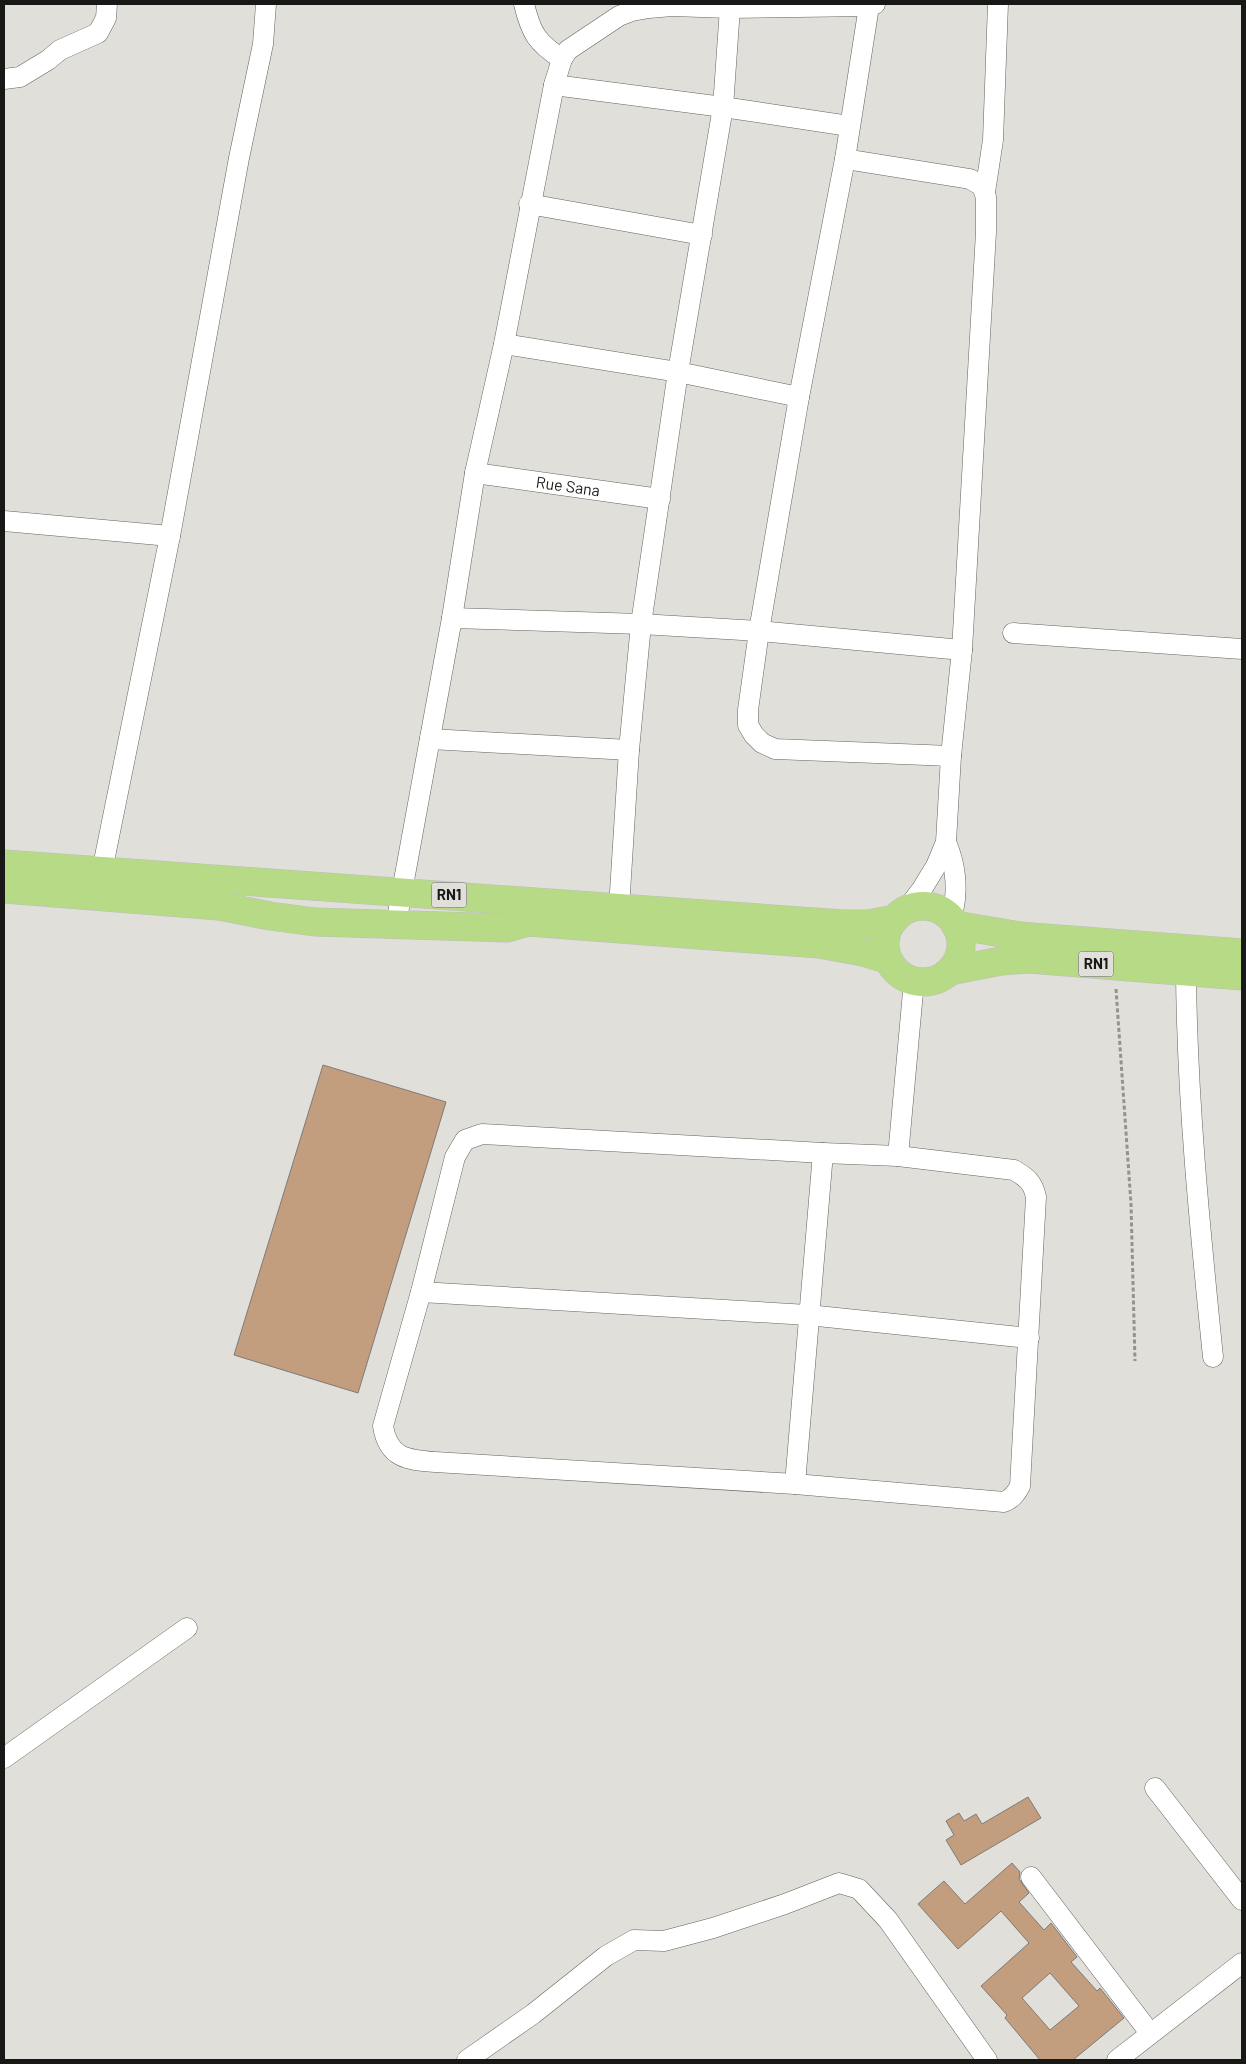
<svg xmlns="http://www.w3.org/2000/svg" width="1246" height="2064" viewBox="0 0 1246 2064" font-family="Barlow,sans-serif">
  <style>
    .building { fill: #c29d7e; stroke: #7f7b78; fill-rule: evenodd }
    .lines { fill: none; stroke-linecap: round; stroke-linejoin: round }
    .minor-casing { stroke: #64635e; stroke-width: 21 }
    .primary-casing { stroke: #bebebe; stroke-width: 29 }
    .path { stroke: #93928e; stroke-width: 3; stroke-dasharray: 4 2.5; stroke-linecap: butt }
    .minor { stroke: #fff; stroke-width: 20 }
    .primary { stroke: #b6da85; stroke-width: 28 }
    .labels { text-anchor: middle; stroke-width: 4; stroke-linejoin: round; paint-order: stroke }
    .shield { fill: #e1dfda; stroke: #545451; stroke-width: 1 }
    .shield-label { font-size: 15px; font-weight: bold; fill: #181816 }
    .street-label { font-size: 16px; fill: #181816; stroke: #e1dfda }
  </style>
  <rect width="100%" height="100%" fill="#e1dfda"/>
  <g class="building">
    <polygon points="323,1065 446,1102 358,1393 234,1355"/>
    <polygon points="1028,1797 1041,1818 961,1865 946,1840 954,1835 946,1821 959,1813 964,1821 976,1814 982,1824"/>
    <path d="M1012 1863 1020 1872 1019 1879 1029 1893 1019 1902 1044 1930 1051 1923 1077 1957 1071 1962 1097 1991 1100 1988 1124 2018 1073 2060H1040L1005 2018 1007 2015 981 1986 1029 1943 1001 1911 958 1949 918 1904 944 1881 965 1904ZM1050 1973 1079 2006 1050 2030 1022 1998Z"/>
  </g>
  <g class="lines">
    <defs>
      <g id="minor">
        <path d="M524 4C531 33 537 43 562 59"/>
        <polyline points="869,6 845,159 799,397 759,631 748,710 748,725 754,735 762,743 775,749 951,756"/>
        <polyline points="4,79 20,77 48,60 60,50 98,33 106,18 107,4"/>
        <polyline points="554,85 723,107 849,126"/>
        <polyline points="845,159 970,179 982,186 986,197 986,232 962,650 951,756 946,842 936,866 922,889 906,910"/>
        <polyline points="985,192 993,140 998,4"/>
        <polyline points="529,204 702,235"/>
        <polyline points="504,344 678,372 799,397"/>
        <path id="s1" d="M475 473 660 499"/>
        <polyline points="4,521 170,536"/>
        <polyline points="452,618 641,624 759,631 962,650"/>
        <polyline points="1013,633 1242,649"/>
        <polyline points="430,739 629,750"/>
        <path d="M946 842C957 868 959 892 951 919"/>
        <polyline points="102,871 170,536 239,158 263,44 266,4"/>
        <polyline points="619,908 629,750 641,624 678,372 723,107 730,8"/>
        <polyline points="396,924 452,618 475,473 504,344 554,85 562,59 568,50 619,16 632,11 649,8 672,6 730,8 869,6 875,4"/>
        <path d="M1186 972C1187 1100 1200 1229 1213 1357"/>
        <path d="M482 1134 823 1153 898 1156 1014 1170C1026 1177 1033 1182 1036 1197L1020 1486C1016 1494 1012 1499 1004 1502L795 1484 435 1462C407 1460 388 1458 383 1426L421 1292 455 1157 465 1140Z"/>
        <polyline points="898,1156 914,981"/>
        <polyline points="421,1292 808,1315 1029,1338"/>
        <polyline points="795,1484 823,1153"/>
        <polyline points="4,1758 187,1628"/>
        <polyline points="1155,1788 1242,1900"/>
        <polyline points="1031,1877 1150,2033"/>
        <polyline points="467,2060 533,2014 606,1956 634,1940 664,1941 713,1928 785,1904 839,1883 859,1889 888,1920 987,2060"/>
        <polyline points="1117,2060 1242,1963"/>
      </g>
      <g id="primary">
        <polyline points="4,864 843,924 868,924 895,919"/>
        <polyline points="4,889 219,906 270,916 315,922 507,928 528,922 819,944 863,952 889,960"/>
        <circle cx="923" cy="944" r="38"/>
        <polyline points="955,925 1019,936 1242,953"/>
        <polyline points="950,971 1001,961 1029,959 1242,976"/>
      </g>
    </defs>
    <use href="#minor" class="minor-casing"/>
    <use href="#primary" class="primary-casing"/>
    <polyline class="path" points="1116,989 1131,1204 1135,1361"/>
    <use href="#minor" class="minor"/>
    <use href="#primary" class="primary"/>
  </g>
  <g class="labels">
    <g class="shield">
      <rect x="431.5" y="882.5" width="35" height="25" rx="4"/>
      <rect x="1078.5" y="951.5" width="35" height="25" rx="4"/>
    </g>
    <g class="shield-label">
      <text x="449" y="900">RN1</text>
      <text x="1096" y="969">RN1</text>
    </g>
    <g class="street-label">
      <text dy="6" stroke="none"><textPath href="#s1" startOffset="94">Rue Sana</textPath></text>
    </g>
  </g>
  <rect width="1246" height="2064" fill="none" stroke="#181816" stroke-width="10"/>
</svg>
